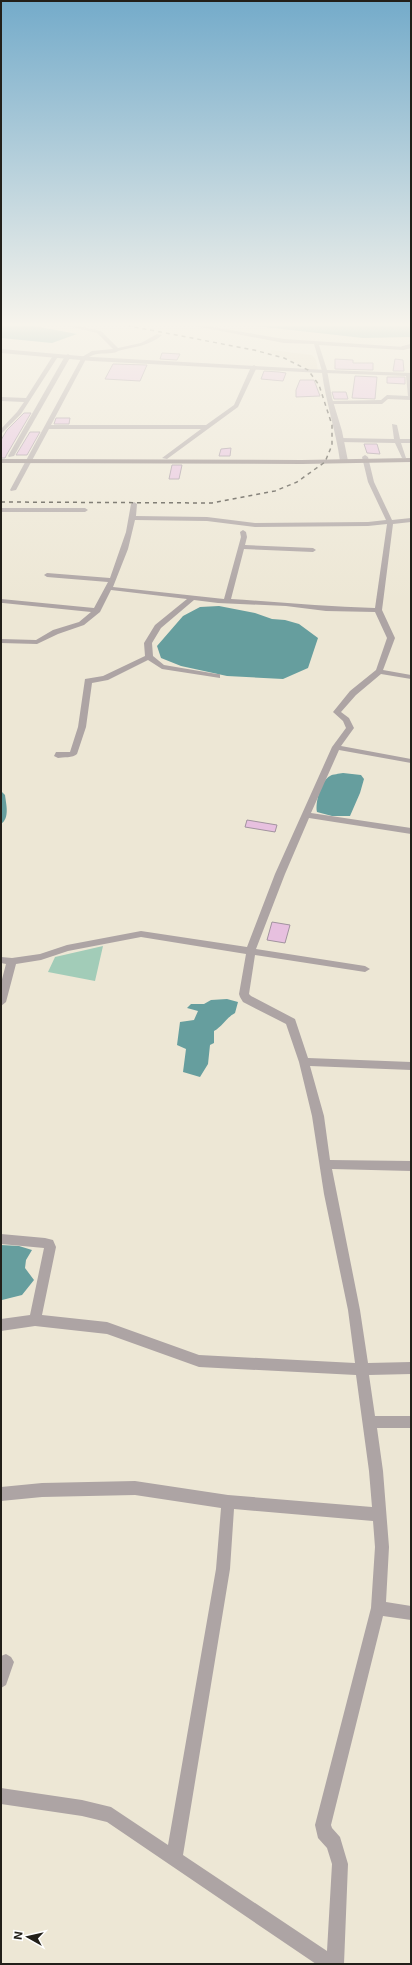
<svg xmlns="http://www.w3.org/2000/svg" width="412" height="1965" viewBox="0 0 412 1965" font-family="Inter,sans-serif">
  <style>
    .built { fill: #e4dbc3 }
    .green { fill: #a2ccb8 }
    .water { fill: #669e9e }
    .building { fill: #e7c0df; stroke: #a2939f }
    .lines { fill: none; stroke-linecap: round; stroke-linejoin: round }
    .pedestrian { stroke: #ada4a4; stroke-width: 4 }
    .minor { fill: #ada4a4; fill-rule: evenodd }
    .tertiary { fill: #ada4a4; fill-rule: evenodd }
    .secondary { fill: #908383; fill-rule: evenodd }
    .rail { stroke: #403d35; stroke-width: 1.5; stroke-dasharray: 4 4; stroke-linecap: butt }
  </style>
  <rect width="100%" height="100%" fill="#ede7d5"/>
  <polygon class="built" points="271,350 312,355 316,360 318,370 310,370 289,359 270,353"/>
  <polygon class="green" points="103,946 95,981 48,972 55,957"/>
  <g class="water">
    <polygon points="1,326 35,326 77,334 52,343 1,338"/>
    <polygon points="255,326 411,326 411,337 363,338"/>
    <polygon points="219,606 255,613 272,619 285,620 299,624 318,638 308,668 283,679 227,676 181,666 161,658 157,646 183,616 200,607"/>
    <path d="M343 773 361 775 364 779 360 793 350 816H332L317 812C315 802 321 781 330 776 333 774 339 774 343 773Z"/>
    <path d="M1 791 5 795C6 804 10 818 1 824Z"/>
    <path d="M227 999 238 1002 235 1013C226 1018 223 1026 214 1031V1043L210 1045 208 1064 200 1077 183 1072 186 1049 177 1045 180 1022 194 1020 198 1011 187 1008 191 1004H204L211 1000Z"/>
    <polygon points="1,1245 19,1246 32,1250 26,1260 25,1268 34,1280 22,1295 2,1300"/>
  </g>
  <g class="building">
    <polygon points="162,353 180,354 177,360 160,359"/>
    <polygon points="335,359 353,360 353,363 373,363 373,370 335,369"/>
    <polygon points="395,359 403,360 404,371 393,371"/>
    <polygon points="113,364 147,365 140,381 105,379"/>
    <polygon points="264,371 279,372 286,373 283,381 261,379"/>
    <polygon points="355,376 377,377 375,399 352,398"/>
    <polygon points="387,377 405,377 405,384 387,383"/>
    <polygon points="300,380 314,380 320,396 296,397 296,390"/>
    <polygon points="332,392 346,392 348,399 334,399"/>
    <polygon points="24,413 31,413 7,454 5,458 1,458 1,440 7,430"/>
    <polygon points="56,418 70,418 69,424 54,424"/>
    <polygon points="30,432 40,432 27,455 16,455"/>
    <polygon points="364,444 377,444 380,454 367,453"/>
    <polygon points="231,448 230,456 219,456 221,449"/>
    <polygon points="172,465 182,465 179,479 169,479"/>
    <polygon points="247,820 277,825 275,832 245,827"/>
    <polygon points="272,922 290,925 285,943 267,940"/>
  </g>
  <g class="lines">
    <polyline class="pedestrian" points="403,348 411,346"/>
    <g class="minor">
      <path d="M68 326H78L101 331 118 348 141 343 157 334 162 335C150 346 133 347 118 351 117 352 113 353 112 353 103 354 95 352 86 359L51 425H206L234 405 251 367 254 365 257 367 238 407 167 459 162 458 201 429H49L16 490 11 491 10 490 82 357 92 351 113 349 97 333Z"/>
      <polygon points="195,326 207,326 284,339 405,347 403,350 319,345 327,370 411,373 411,400 388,399 382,404 329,404 329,402 331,401 381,400 387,395 408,396 406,376 325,373 322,371 314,344 284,343"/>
      <polygon points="54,354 59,355 21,414 1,434 1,429 17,412 24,402 1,401 1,397 26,398"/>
      <polygon points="68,354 71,356 14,456 9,457 8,456 65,356"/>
      <polygon points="392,424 397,425 400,439 411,439 411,443 401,443 406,458 402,458 395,443 340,442 337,440 340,438 394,439"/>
      <path d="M365 455 368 457 374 482 392 520 411 518V522L393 524 382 610 395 638 383 670 411 675V679L381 674 356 695 341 712 349 718 354 728 341 746 411 759V763L339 750 311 813 411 828V834L309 818 285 874 256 949 365 966 370 969 365 972 255 955 249 994 251 996 295 1019 308 1058 411 1062V1070L310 1066 324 1116 330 1160 411 1161V1171L332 1169 360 1310 368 1363 411 1362V1374L369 1375 375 1416H411V1428H377L383 1471 389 1547 386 1602 411 1606V1620L383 1616 331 1825 332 1828 340 1837 348 1864 344 1964H316L107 1822 82 1816 1 1804V1788L82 1800 111 1807 168 1845 216 1569 221 1508 135 1495 42 1497 1 1501V1487L42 1483 135 1481 228 1495 372 1507 369 1471 356 1375 199 1367 107 1334 35 1326 1 1331V1319L30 1315 44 1248 1 1244V1234L45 1238 53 1240 56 1247 42 1315 107 1322 199 1355 355 1363 348 1310 324 1194 312 1116 299 1062 286 1024 243 1002 240 997 239 994 246 954 141 937 68 951 41 960 16 964 6 1002 1 1006V983L6 964 1 963V957L12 958 40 954 67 945 141 931 247 947 275 874 332 747 346 728 343 721 333 712 350 691 376 670 387 638 375 612 326 611 286 606 218 603 194 600 161 628 152 643 153 656 164 665 217 674H220V678L162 669 148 660 108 680 92 683 86 727 77 754C73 758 63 757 58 758L54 756 56 752H70L78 727 85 679 103 676 145 656 144 643 155 625 187 599 111 590 100 612 84 625 58 634 37 644 1 643V639L36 640 53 630 79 622 91 612 3 603H1V599L94 608 108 582 47 577 44 575 47 573 110 578 126 532 131 504 134 502 137 504 136 516 207 517 255 523 368 522 386 520 368 482 362 457ZM135 520 207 521 255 527 368 526 387 524 375 608C327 607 279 602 231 599L244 549 313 552 316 550 313 548 245 545 247 537 246 532 243 530 240 532 241 537 224 599 113 587 128 549ZM234 1509 373 1521 375 1547 371 1608 315 1825 318 1838 327 1848 332 1864 327 1951 183 1855 230 1569Z"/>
      <polygon points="1,508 85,508 88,510 85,512 1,512"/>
      <polygon points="6,1654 11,1657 14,1662 6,1685 1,1688 1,1656"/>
    </g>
    <path class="tertiary" d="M1 349 92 357 327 370 332 398 342 431 348 461 344 463 340 461C336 431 326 403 322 373L92 361 1 353Z"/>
    <polygon class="secondary" points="411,458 411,462 302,464 1,463 1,459 302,460"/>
    <polyline class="rail" points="1,502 212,503 275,491 297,482 325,462 332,445 332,425 319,385 308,370 284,358 254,350 129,326"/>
  </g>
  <linearGradient id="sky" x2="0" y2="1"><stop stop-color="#74abca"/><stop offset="0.54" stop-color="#f7f4ec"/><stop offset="1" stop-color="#f7f4ec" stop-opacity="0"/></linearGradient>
  <rect width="412" height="601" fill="url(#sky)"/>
  <rect width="412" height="1965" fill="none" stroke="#221f19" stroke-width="4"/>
  <g transform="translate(28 1937) rotate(278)" stroke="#ffffff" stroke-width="3" paint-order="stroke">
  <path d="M0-3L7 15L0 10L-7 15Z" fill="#221f19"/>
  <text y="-6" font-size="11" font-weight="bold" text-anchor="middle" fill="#221f19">N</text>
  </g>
</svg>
